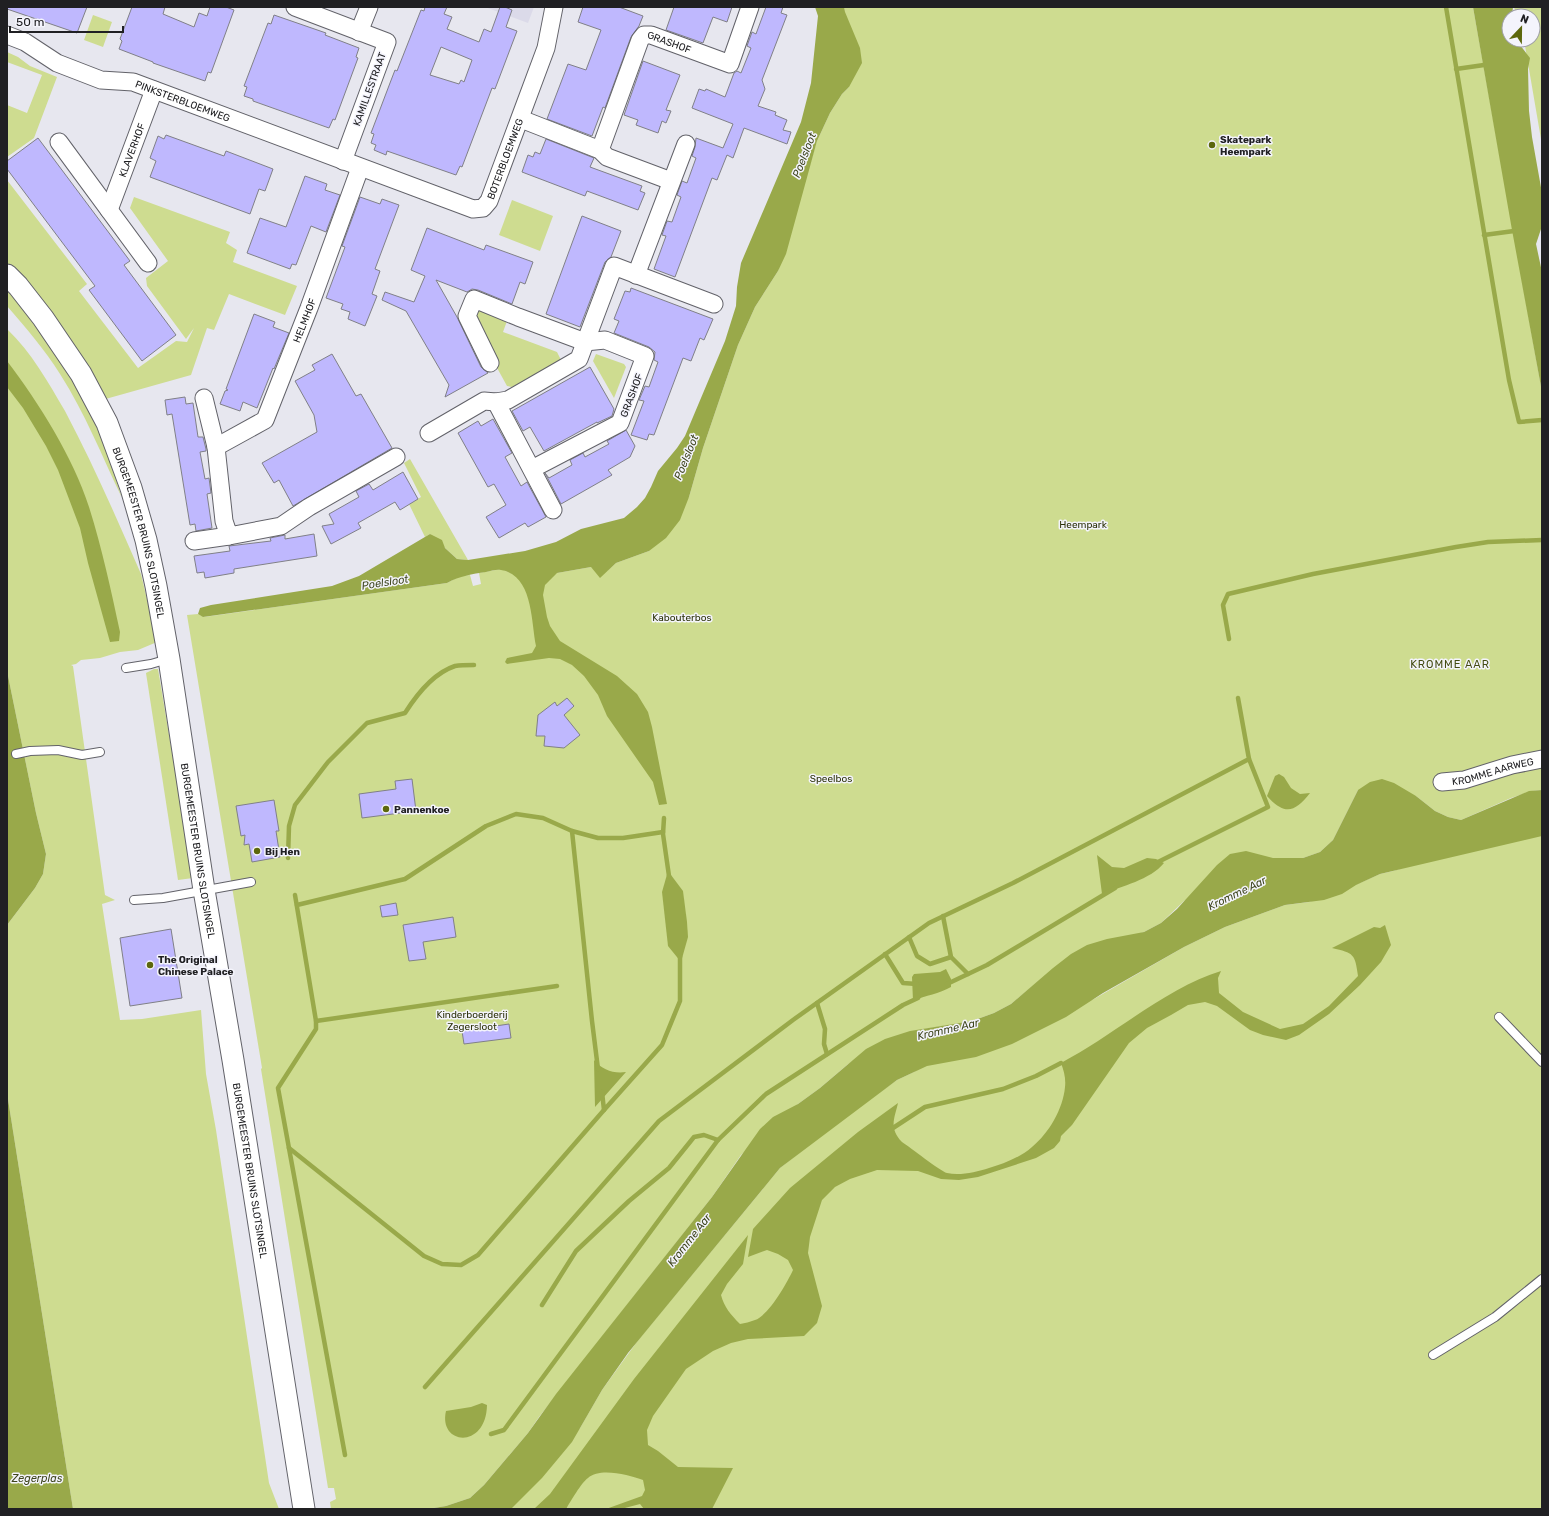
<svg xmlns="http://www.w3.org/2000/svg" width="1549" height="1516" viewBox="0 0 1549 1516" font-family="Rubik,sans-serif">
  <style>
    .built { fill: #dbdae9 }
    .green { fill: #cedc90 }
    .water { fill: #99a94a }
    .lines { fill: none; stroke-linecap: round; stroke-linejoin: round }
    .stream { stroke: #99a94a; stroke-width: 4.5 }
    .building { fill: #bfb8fe; stroke: #808087; fill-rule: evenodd }
    .service-casing { stroke: #626269; stroke-width: 10 }
    .minor-casing { stroke: #626269; stroke-width: 19 }
    .tertiary-casing { stroke: #626269; stroke-width: 23 }
    .service { stroke: #fff; stroke-width: 8 }
    .minor { stroke: #fff; stroke-width: 17 }
    .tertiary { stroke: #fff; stroke-width: 21 }
    .poi-dot { fill: #5c670d; stroke: #f4f4fc; stroke-width: 1.5 }
    .labels { text-anchor: middle; stroke-width: 3; stroke-linejoin: round; paint-order: stroke }
    .street-label { font-size: 10px; fill: #202023; stroke: #f4f4fc }
    .poi-label { font-size: 10px; font-weight: bold; fill: #202023; stroke: #f4f4fc; text-anchor: start }
    .park-label { font-size: 10px; fill: #2c3209; stroke: #f4f4fc }
    .water-label { font-size: 11px; font-style: italic; fill: #3e451d; stroke: #f4f4fc }
    .neighbourhood-label { font-size: 11px; letter-spacing: 1px; fill: #444c12; stroke: #f4f4fc }
  </style>
  <rect width="100%" height="100%" fill="#e7e7ef"/>
  <polygon class="built" points="485,7 534,7 528,23"/>
  <g class="green">
    <polygon points="844,7 1473,7 1542,392 1542,790 1532,791 1511,798 1461,820 1448,817 1435,811 1416,796 1358,790 1333,840 1320,852 1303,858 1270,858 1184,901 1161,923 1144,932 1063,961 1011,1004 994,1013 972,1021 919,1030 880,1042 847,1065 820,1088 798,1104 741,1155 712,1197 539,1417 528,1433 484,1485 470,1498 446,1506 428,1509 331,1509 330,1502 336,1499 334,1488 328,1488 261,1069 262,1068 187,615 198,614 204,617 447,583 460,576 470,575 473,586 481,584 479,573 501,569 516,575 557,573 591,567 607,571 616,563 649,551 689,497 703,448 738,345 755,307 778,271 817,141 830,113 842,94 849,87"/>
    <polygon points="1514,7 1542,7 1542,145 1524,40 1533,40 1533,16 1517,16"/>
    <polygon points="93,15 112,22 103,47 84,40"/>
    <polygon points="7,52 18,57 30,66 57,77 34,138 7,157 7,105 27,113 42,75 7,62"/>
    <polygon points="7,180 87,284 79,291 138,368 176,341 187,342 194,328 186,339 147,286 146,278 168,261 130,208 134,197 230,232 226,243 237,250 233,262 297,286 285,315 229,294 214,330 207,328 191,375 102,400 7,267"/>
    <polygon points="512,200 553,216 540,251 499,235"/>
    <path d="M7 284 71 377 92 416 106 449 122 498C102 456 85 413 60 374 45 350 26 328 7 306Z"/>
    <polygon points="479,309 507,321 503,332 557,352 562,362 512,387 507,386 473,324"/>
    <path d="M7 329C32 353 48 382 65 411 93 464 117 519 141 574L157 642 138 650 120 652 100 658 81 660 76 664 71 665 73 666 105 895 115 900 102 904 120 1020 142 1019 201 1010 206 1074 216 1130 269 1483 279 1509H73L7 1093V925L35 888 43 874 46 854 36 813 7 671Z"/>
    <polygon points="596,354 624,364 626,367 614,398 593,361"/>
    <polygon points="410,459 468,560 457,559 430,534 425,537 409,504 421,497 404,463"/>
    <polygon points="154,669 158,669 193,878 178,880 146,673"/>
    <polygon points="1542,825 1542,1509 508,1509 580,1428 602,1390 639,1339 780,1168 843,1118 897,1080 914,1072 928,1063 1094,999 1184,947 1225,927 1285,905 1309,902 1362,882 1380,874 1393,871"/>
  </g>
  <g class="water">
    <path d="M815 7H844L845 12 860 48 862 63 849 87 842 94 830 113 817 141 786 254 778 271 755 307 738 345 703 448 689 497 680 520 666 538 649 551 616 563 600 578 591 567 557 573 545 585 543 595 547 617 550 626 560 641 617 676 637 694 648 712 652 727 667 804 659 805 653 782 607 716 598 695 584 676 572 665 560 659 549 658 507 664 505 662 507 658 532 653 536 646C531 621 533 575 501 570 497 569 491 571 486 572 472 574 460 576 447 583L203 617 198 614 200 608 211 605 332 586 359 576 430 534 442 540 445 548 457 559 468 560 525 551 556 542 581 529 624 518 637 507 645 498 651 487 658 471 677 448 685 436 725 341 736 306 737 287 741 263 801 122 811 83 818 16Z"/>
    <polygon points="1473,7 1513,7 1512,16 1509,16 1509,40 1516,40 1530,58 1528,69 1529,111 1532,137 1542,193 1542,226 1536,244 1542,272 1542,392 1512,230"/>
    <path d="M7 361C39 403 73 457 89 507 102 548 111 590 120 632L119 641 110 642 88 563 80 528 58 470 46 446 23 408 7 387Z"/>
    <polygon points="7,671 36,813 46,854 43,874 35,888 7,925"/>
    <path d="M1279 774 1284 777 1291 788 1300 794 1310 793C1295 812 1285 816 1267 796L1275 776Z"/>
    <polygon points="1382,779 1394,783 1416,796 1435,811 1448,817 1461,820 1529,791 1542,790 1542,836 1380,874 1356,885 1342,894 1324,900 1285,905 1225,927 1184,947 1103,993 1066,1017 1012,1044 976,1057 927,1066 897,1080 780,1168 628,1353 602,1390 572,1442 542,1478 511,1509 428,1509 446,1506 470,1498 484,1485 528,1433 556,1394 712,1197 760,1129 773,1117 798,1104 820,1088 866,1049 885,1039 910,1031 972,1021 994,1013 1011,1004 1053,968 1071,954 1087,945 1107,939 1144,932 1161,923 1177,909 1217,865 1230,854 1246,851 1273,858 1303,858 1320,852 1333,840 1358,790 1370,782"/>
    <path d="M1097 855 1112 867 1124 868 1147 858 1156 859 1164 863C1150 880 1122 886 1102 894Z"/>
    <polygon points="668,871 683,891 687,922 688,937 681,962 668,946 662,892"/>
    <path d="M1385 925 1391 945 1381 962 1360 985 1329 1014 1299 1035 1286 1040 1263 1035 1250 1030 1217 1006 1205 1002 1188 1005 1171 1015 1147 1028 1129 1043 1072 1125 1061 1136 1060 1141 1054 1148 1036 1158 978 1177 959 1180 941 1179 918 1171 877 1170 850 1179 835 1187 822 1200 810 1237 808 1253 822 1306 817 1323 804 1336 748 1339 731 1343 713 1351 686 1369 653 1416 647 1430 648 1445 658 1451 678 1467 733 1468 712 1509H644L640 1504 621 1509H606L642 1496 645 1490 643 1480C629 1475 600 1467 588 1478 581 1483 571 1501 566 1509H534L550 1494 634 1379 748 1235 743 1264 727 1284 721 1295C724 1307 731 1315 740 1324 745 1323 750 1322 755 1320 769 1315 787 1283 793 1270L788 1260 778 1254 767 1250 748 1257 753 1229 790 1188 858 1132 898 1103C894 1120 889 1128 902 1142 910 1147 940 1171 947 1173 960 1176 976 1172 989 1168 1003 1164 1021 1157 1032 1147 1049 1133 1063 1109 1065 1087 1066 1079 1064 1071 1061 1063 1073 1056 1086 1049 1098 1041 1135 1017 1180 983 1221 971L1218 978 1219 993 1243 1012 1280 1029 1303 1024 1329 1006 1358 976C1355 954 1354 953 1332 948L1374 927 1380 928Z"/>
    <path d="M946 969 951 979V987C939 994 926 995 913 1001L912 977 914 974 940 972Z"/>
    <path d="M594 1060C602 1070 614 1074 626 1072L595 1107Z"/>
    <polygon points="7,1093 73,1509 7,1509"/>
    <path d="M482 1403 487 1405C486 1450 438 1445 446 1411L471 1407Z"/>
  </g>
  <g class="lines">
    <g class="stream">
      <polyline points="1446,7 1509,380 1519,422 1542,420"/>
      <polyline points="1456,69 1484,65"/>
      <polyline points="1484,235 1514,231"/>
      <polyline points="1229,639 1223,605 1228,594 1313,574 1456,547 1488,542 1542,540"/>
      <polyline points="664,818 663,834 669,876"/>
      <polyline points="572,831 592,1021 598,1069"/>
      <path d="M288 858 289 826 295 805 328 762 367 723 405 713C417 694 434 673 455 666 461 665 468 665 474 665"/>
      <polyline points="1156,863 1268,807 1249,759"/>
      <polyline points="295,895 316,1021 316,1029 278,1088 345,1455"/>
      <polyline points="297,905 405,879 486,826 516,814 543,818 572,831 598,838 623,838 663,832"/>
      <polyline points="943,916 951,957 968,974"/>
      <polyline points="909,937 917,956 930,964 951,957"/>
      <polyline points="885,954 903,983 917,984"/>
      <polyline points="947,984 987,965 1115,888"/>
      <polyline points="817,1003 825,1029 824,1044 827,1054"/>
      <polyline points="316,1021 557,986"/>
      <polyline points="602,1092 604,1110 662,1045 680,1001 680,956"/>
      <polyline points="893,1128 925,1107 1003,1089 1036,1076 1061,1063"/>
      <polyline points="289,1148 424,1256 442,1264 461,1265 478,1255 604,1110"/>
      <polyline points="542,1305 576,1251 629,1201 669,1168 694,1137 704,1135 718,1140"/>
      <polyline points="425,1387 659,1121 793,1020 929,923 1013,883 1249,759 1238,698"/>
      <polyline points="491,1434 504,1430 718,1140 766,1094 903,1005 918,998"/>
    </g>
  </g>
  <g class="building">
    <polygon points="7,7 87,7 77,33 7,9"/>
    <polygon points="132,7 165,7 163,14 194,27 199,13 207,16 210,7 226,7 234,10 211,73 208,72 205,81 153,63 153,62 119,49 122,41 120,39"/>
    <path d="M425 7H447L444 14 452 17 447 29 479 42 484 29 491 32 500 7H505L512 10 506 27 517 31 495 89 492 88 489 96 462 167 460 166 456 175 387 151 386 155 374 150 376 145 371 143 374 134 371 133 390 83 395 70 397 71 421 10 424 11ZM441 47 472 60 464 82 461 80 459 84 430 75Z"/>
    <polygon points="583,7 619,7 643,16 639,26 631,37 605,108 603,107 592,136 547,119 568,64 586,70 601,30 578,22"/>
    <polygon points="674,7 732,7 727,22 713,17 703,43 666,30"/>
    <polygon points="766,7 783,7 781,13 787,15 762,80 765,89 758,106 776,112 775,115 787,120 783,130 791,132 787,144 744,128 733,158 727,155 717,180 712,178 675,277 654,269 666,236 662,235 667,221 672,222 681,197 677,195 682,181 687,183 696,158 692,156 695,147 696,138 723,148 733,124 692,108 699,89 705,91 706,89 725,97 734,73 737,71 741,73 751,48 747,46 752,32 756,34"/>
    <polygon points="274,15 326,33 325,35 359,48 356,57 358,58 335,120 333,119 329,128 253,101 253,99 244,96 247,87 244,86 268,23 271,24"/>
    <polygon points="643,61 680,75 666,110 671,111 666,123 662,121 658,133 636,125 638,120 624,115"/>
    <polygon points="166,135 224,156 226,151 273,169 265,191 259,189 250,214 150,177 156,161 150,158 158,136 164,139"/>
    <polygon points="38,138 130,261 124,265 176,335 142,361 89,290 95,286 7,169 7,161"/>
    <polygon points="546,139 594,158 590,167 642,186 640,191 645,193 638,210 587,191 585,196 522,172 528,155 533,157 535,152 540,154"/>
    <polygon points="305,176 327,184 325,190 340,195 326,232 311,226 296,265 292,264 290,269 247,253 260,218 286,227"/>
    <polygon points="360,197 380,204 382,199 399,205 375,269 380,271 372,294 377,296 365,326 348,319 350,312 341,309 343,304 326,298 345,247 342,246"/>
    <polygon points="582,216 621,231 611,257 605,262 580,327 546,314"/>
    <polygon points="427,228 484,250 486,245 533,262 525,284 520,282 512,304 478,290 472,289 467,292 436,280 457,317 481,367 488,373 445,397 449,385 406,311 382,300 385,292 414,302 425,276 411,270"/>
    <polygon points="631,288 713,319 704,340 700,338 691,361 683,358 654,435 649,434 647,440 631,435 644,401 639,400 645,386 649,387 658,362 654,360 655,352 649,347 614,333 619,321 614,319 625,291 630,292"/>
    <polygon points="254,314 275,322 273,327 289,333 274,369 273,368 257,408 243,402 240,411 220,404 225,391 228,390 226,389"/>
    <polygon points="332,354 356,396 361,394 392,448 293,506 279,480 274,483 262,463 317,432 314,415 295,381 315,370 312,365"/>
    <polygon points="590,367 614,409 612,416 597,423 597,422 544,451 530,427 523,431 512,411"/>
    <polygon points="185,397 186,404 193,403 198,437 203,437 206,449 206,451 200,452 205,479 209,478 211,493 207,494 212,528 196,531 195,524 190,525 172,414 167,415 165,400"/>
    <polygon points="493,419 512,453 505,457 521,486 527,482 546,517 528,527 525,523 499,538 486,517 506,505 494,484 488,487 458,433 478,421 481,426"/>
    <polygon points="626,430 635,446 630,457 608,470 612,475 561,504 545,473 549,478 572,465 570,460 583,453 585,457 609,444 607,441"/>
    <polygon points="403,472 418,499 400,510 395,502 358,523 361,528 331,544 322,526 334,524 329,514 359,497 356,491 369,484 373,490"/>
    <polygon points="314,534 317,556 234,569 234,573 205,578 204,572 197,573 194,556 230,551 229,546 271,541 270,538 285,535 285,539"/>
    <polygon points="567,698 574,706 564,715 580,735 564,748 544,746 545,736 536,736 538,715 555,702 557,706"/>
    <polygon points="412,779 416,811 362,818 359,794 396,789 395,781"/>
    <polygon points="274,800 279,831 276,831 280,857 252,862 249,844 244,845 245,835 241,836 236,806"/>
    <polygon points="396,903 398,915 382,917 380,906"/>
    <polygon points="453,917 456,937 423,942 426,959 409,961 403,925"/>
    <polygon points="171,929 182,998 130,1006 120,938"/>
    <polygon points="509,1024 511,1038 464,1044 462,1031"/>
  </g>
  <g class="lines">
    <defs>
      <g id="service">
        <polyline points="126,668 151,664 168,659"/>
        <polyline points="16,754 30,751 58,750 82,755 100,752"/>
        <polyline points="134,900 163,898 251,882"/>
        <polyline points="1499,1017 1542,1062"/>
        <polyline points="1433,1355 1495,1317 1542,1279"/>
      </g>
      <g id="minor">
        <polyline points="295,7 387,42 343,161"/>
        <polyline points="359,32 369,7"/>
        <path id="s1" d="M7 35 25 42 57 63 101 80 133 82 473 209 483 208 489 201 546 48 554 7"/>
        <polyline points="521,119 600,150 607,157 671,181"/>
        <polyline points="59,142 148,263"/>
        <path id="s2" d="M600 150 640 40 644 35H651L730 64 750 7"/>
        <path id="s3" d="M109 210 154 90"/>
        <polyline points="636,275 686,144"/>
        <polyline points="490,363 467,316 474,299 518,317 585,342 605,340 645,356 620,423 532,469"/>
        <polyline points="204,398 216,447 224,521 229,536 281,526 309,507 396,457"/>
        <polyline points="496,402 553,510"/>
        <polyline points="429,433 484,401 496,402 508,400 579,359 614,266 714,304"/>
        <path id="s4" d="M216 447 265 420 309 308 360 168"/>
        <polyline points="194,541 229,536"/>
        <path id="s5" d="M1442 782 1464 780 1512 765 1542 759"/>
      </g>
      <g id="tertiary">
        <path id="s6" d="M7 275 18 286 43 318 81 374 107 423 131 488 146 540 156 586 169 659 204 890 233 1060 304 1509"/>
      </g>
    </defs>
    <use href="#service" class="service-casing"/>
    <use href="#minor" class="minor-casing"/>
    <use href="#tertiary" class="tertiary-casing"/>
    <use href="#service" class="service"/>
    <use href="#minor" class="minor"/>
    <use href="#tertiary" class="tertiary"/>
  </g>
  <g class="poi-dot">
    <circle cx="1212" cy="145" r="4"/>
    <circle cx="386" cy="809" r="4"/>
    <circle cx="257" cy="851" r="4"/>
    <circle cx="150" cy="965" r="4"/>
  </g>
  <g class="labels">
    <g class="street-label">
      <text dy="4" stroke="none"><textPath href="#s2" startOffset="150">GRASHOF</textPath></text>
      <text transform="translate(369 89) rotate(-70)" y="4">KAMILLESTRAAT</text>
      <text dy="4" stroke="none"><textPath href="#s1" startOffset="190">PINKSTERBLOEMWEG</textPath></text>
      <text dy="4" stroke="none"><textPath href="#s3" startOffset="64">KLAVERHOF</textPath></text>
      <text dy="4" stroke="none"><textPath href="#s1" startOffset="564">BOTERBLOEMWEG</textPath></text>
      <text dy="4" stroke="none"><textPath href="#s4" startOffset="163">HELMHOF</textPath></text>
      <text transform="translate(631 395) rotate(-69)" y="4">GRASHOF</text>
      <text dy="4" stroke="none"><textPath href="#s6" startOffset="294">BURGEMEESTER BRUINS SLOTSINGEL</textPath></text>
      <text dy="4" stroke="none"><textPath href="#s5" startOffset="52">KROMME AARWEG</textPath></text>
      <text dy="4" stroke="none"><textPath href="#s6" startOffset="618">BURGEMEESTER BRUINS SLOTSINGEL</textPath></text>
      <text dy="4" stroke="none"><textPath href="#s6" startOffset="942">BURGEMEESTER BRUINS SLOTSINGEL</textPath></text>
    </g>
    <g class="poi-label">
      <text x="1220" y="143">Skatepark<tspan x="1220" dy="12">Heempark</tspan></text>
      <text x="394" y="813">Pannenkoe</text>
      <text x="265" y="855">Bij Hen</text>
      <text x="158" y="963">The Original<tspan x="158" dy="12">Chinese Palace</tspan></text>
    </g>
    <g class="park-label">
      <text x="1083" y="528">Heempark</text>
      <text x="682" y="621">Kabouterbos</text>
      <text x="831" y="782">Speelbos</text>
      <text x="472" y="1018">Kinderboerderij<tspan x="472" dy="12">Zegersloot</tspan></text>
    </g>
    <g class="water-label">
      <text transform="translate(804 155) rotate(-69)" y="4">Poelsloot</text>
      <text transform="translate(686 457) rotate(-68)" y="4">Poelsloot</text>
      <text transform="translate(385 582) rotate(-9)" y="4">Poelsloot</text>
      <text transform="translate(1237 893) rotate(-26)" y="4">Kromme Aar</text>
      <text transform="translate(948 1029) rotate(-13)" y="4">Kromme Aar</text>
      <text transform="translate(689 1240) rotate(-52)" y="4">Kromme Aar</text>
      <text x="37" y="1482">Zegerplas</text>
    </g>
    <g class="neighbourhood-label">
      <text x="1450" y="668">KROMME AAR</text>
    </g>
  </g>
  <rect width="1549" height="1516" fill="none" stroke="#202023" stroke-width="16"/>
  <g transform="translate(1521 28) rotate(22)"><circle r="19" fill="#f4f4fc" stroke="#9f9fa5"/>
  <path d="M0-3L7 15L0 10L-7 15Z" fill="#5c670d"/>
  <text y="-6" font-size="11" font-weight="bold" text-anchor="middle" fill="#202023">N</text>
  </g>
  <path d="M10 26v6h113v-6" fill="none" stroke="#202023" stroke-width="2"/>
  <text x="16" y="26" font-size="12" fill="#202023" stroke="#f4f4fc" stroke-width="3" paint-order="stroke">50 m</text>
</svg>
